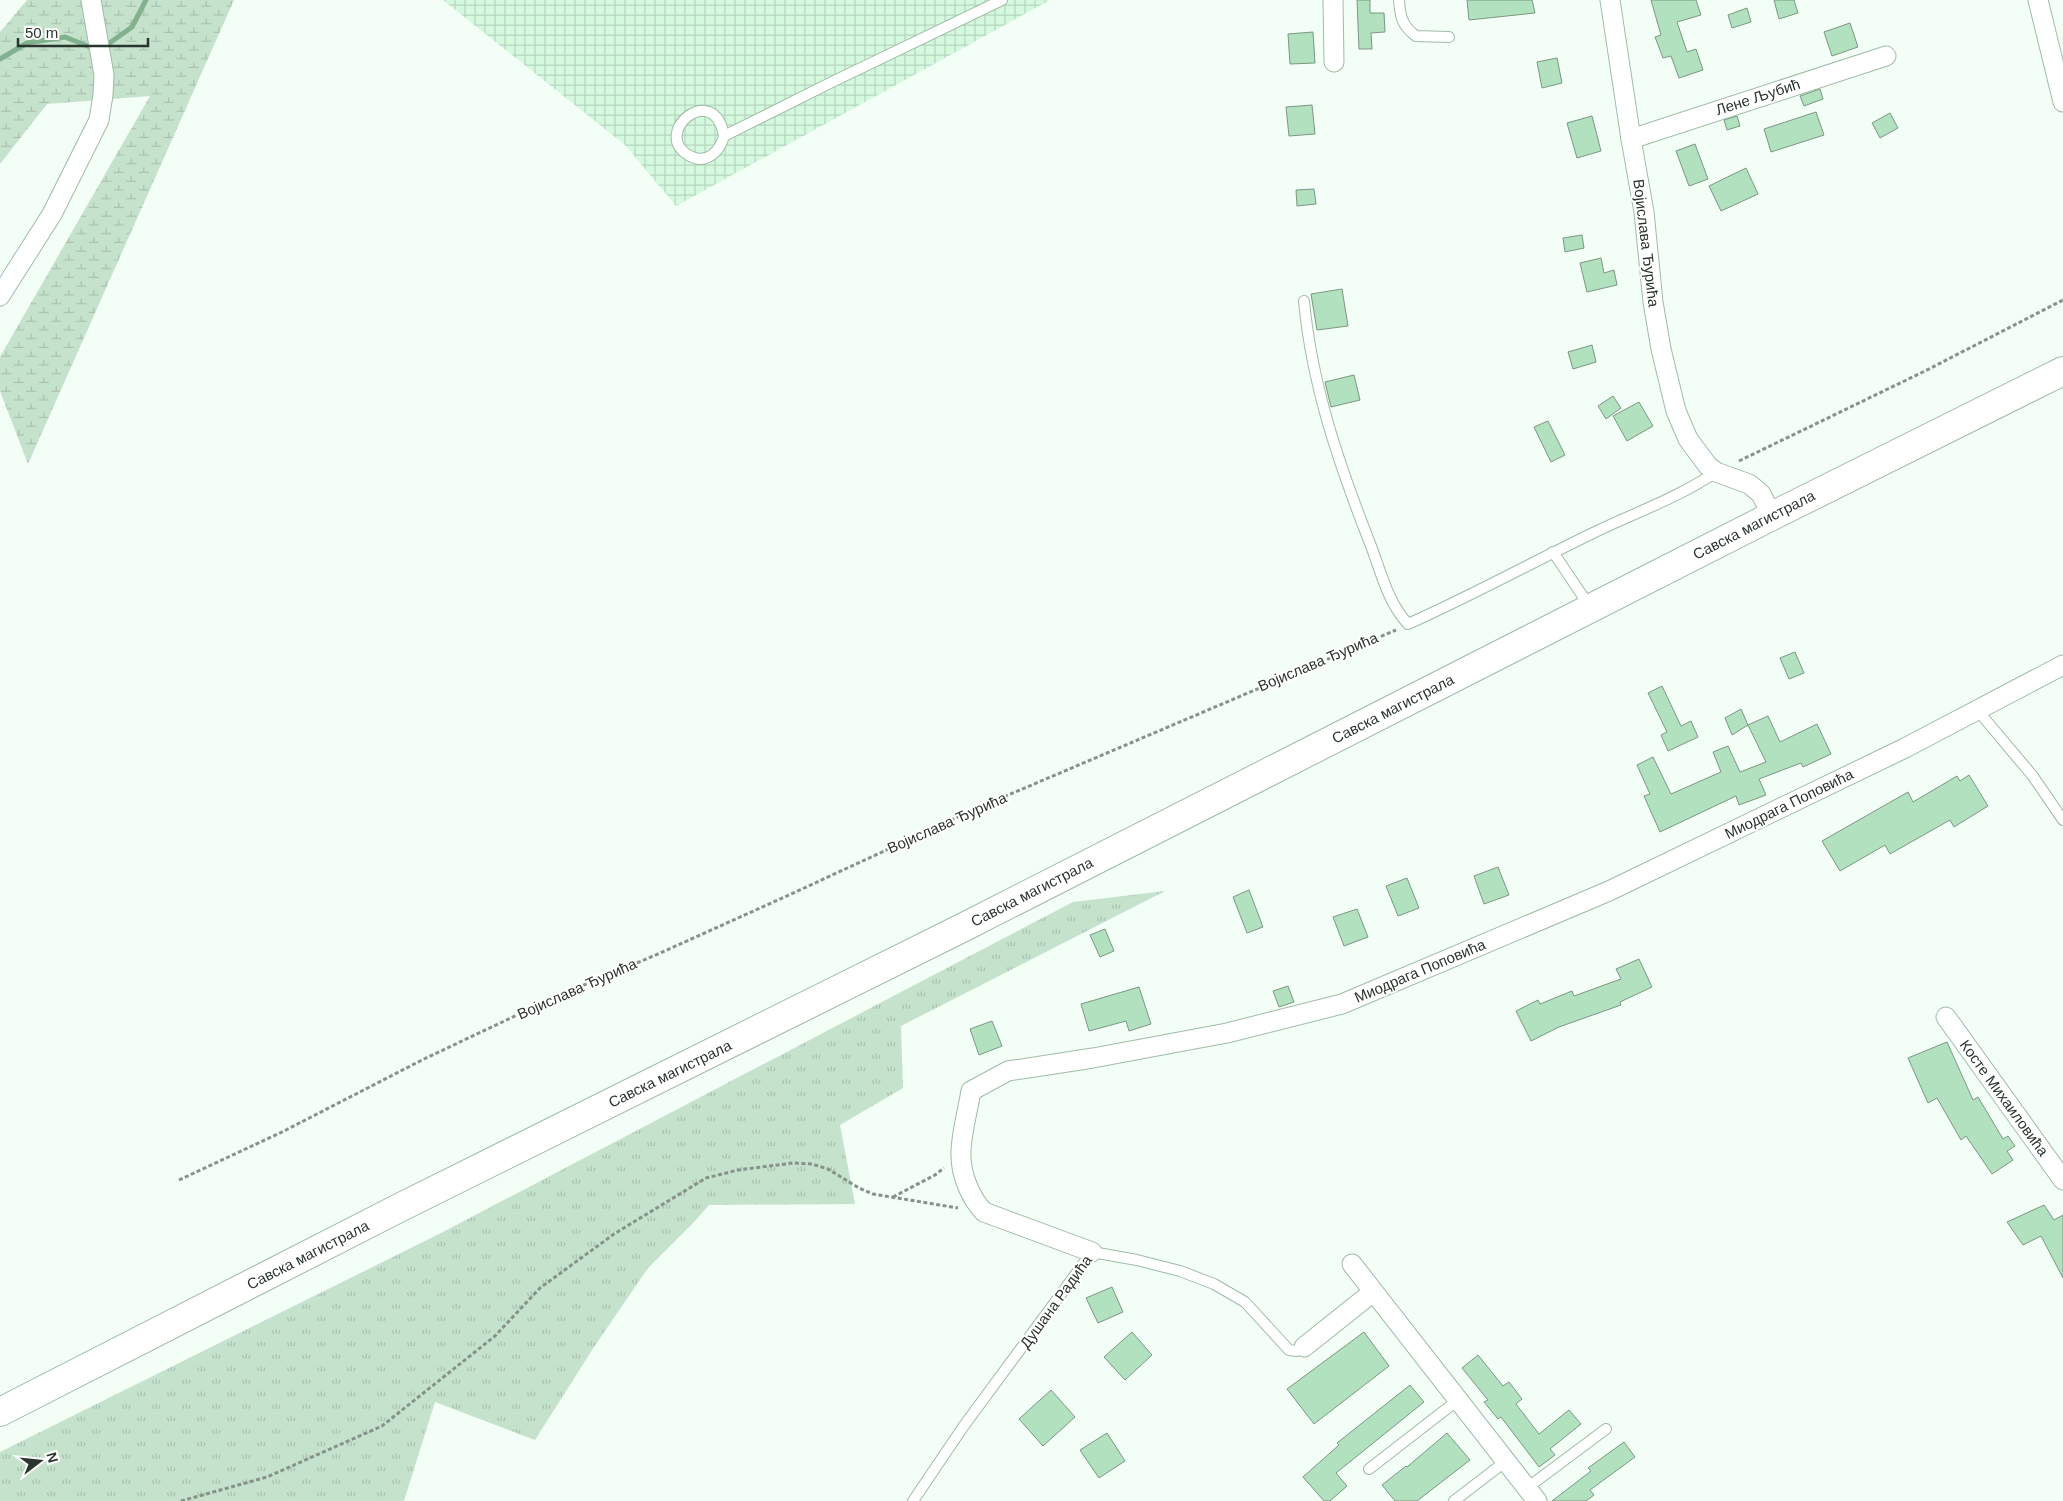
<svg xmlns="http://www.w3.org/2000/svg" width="2063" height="1501" viewBox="0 0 2063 1501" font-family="Helvetica,sans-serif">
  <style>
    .industrial { fill: url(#industrial-grid) }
    .grass { fill: url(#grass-tufts) }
    .wetland { fill: url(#wetland-marsh) }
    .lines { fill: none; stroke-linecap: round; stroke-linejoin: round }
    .stream { stroke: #82b190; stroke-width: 5 }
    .building { fill: #b1e1bf; stroke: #7c9783 }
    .service-casing { stroke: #9fbba7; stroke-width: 12 }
    .minor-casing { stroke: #9fbba7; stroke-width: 21 }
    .primary-casing { stroke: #9fbba7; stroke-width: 30 }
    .path { stroke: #87928a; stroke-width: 3; stroke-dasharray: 4 2.5; stroke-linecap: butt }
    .service { stroke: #fff; stroke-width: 10 }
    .minor { stroke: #fff; stroke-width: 19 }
    .primary { stroke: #fff; stroke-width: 28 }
    .labels { text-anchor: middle; stroke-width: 4; stroke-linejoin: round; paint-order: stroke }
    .street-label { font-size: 15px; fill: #2a352d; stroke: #fff }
  </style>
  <defs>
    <pattern id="industrial-grid" width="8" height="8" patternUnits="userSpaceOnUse" patternTransform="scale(1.25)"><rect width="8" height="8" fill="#d5f9df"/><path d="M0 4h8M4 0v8" fill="none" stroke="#b7d6c0"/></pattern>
    <pattern id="grass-tufts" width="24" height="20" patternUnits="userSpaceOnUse" patternTransform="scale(1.25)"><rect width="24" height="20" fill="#c5e2cd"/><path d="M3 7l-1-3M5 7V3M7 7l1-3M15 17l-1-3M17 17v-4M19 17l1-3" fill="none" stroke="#a9c2b0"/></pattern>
    <pattern id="wetland-marsh" width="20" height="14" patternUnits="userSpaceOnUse" patternTransform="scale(1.25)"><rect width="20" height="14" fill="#c5e2cd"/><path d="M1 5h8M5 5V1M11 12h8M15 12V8" fill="none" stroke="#a9c2b0"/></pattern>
  </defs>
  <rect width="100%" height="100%" fill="#f3fef6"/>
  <polygon class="industrial" points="443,0 1050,0 676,206 625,145"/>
  <polygon class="grass" points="1165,891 901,1026 903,1088 840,1125 855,1204 709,1205 695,1221 648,1268 594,1347 535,1440 435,1402 404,1501 0,1501 0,1452 441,1233 1073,902"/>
  <polygon class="wetland" points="27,0 234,0 28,464 0,391 0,357 150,96 47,104 0,164 0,32"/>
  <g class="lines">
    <g class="stream">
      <polyline points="104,47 132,27 146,0"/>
      <polyline points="0,59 27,43 65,37 95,49"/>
    </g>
  </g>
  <g class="building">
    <polygon points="1357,0 1370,0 1370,13 1384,13 1385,32 1371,33 1372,49 1359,49"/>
    <polygon points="1467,0 1532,0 1535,13 1469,20"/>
    <polygon points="1651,0 1696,0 1701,15 1677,22 1687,52 1696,49 1703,70 1679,78 1671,56 1663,58 1655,37 1661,35"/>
    <polygon points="1774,0 1794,0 1798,13 1779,19"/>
    <polygon points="1747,8 1751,22 1732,28 1728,15"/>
    <polygon points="1850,23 1858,47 1832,56 1824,32"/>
    <polygon points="1313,32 1315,63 1290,64 1288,34"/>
    <polygon points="1557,58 1562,83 1542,88 1537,62"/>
    <polygon points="1820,89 1823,99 1804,106 1800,96"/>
    <polygon points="1312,105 1315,134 1289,136 1286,107"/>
    <polygon points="1816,112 1824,135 1771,152 1764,129"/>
    <polygon points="1890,113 1898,128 1880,138 1872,123"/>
    <polygon points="1592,116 1601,151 1577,158 1567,123"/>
    <polygon points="1737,116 1740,126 1727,130 1724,120"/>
    <polygon points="1695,144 1708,179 1689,186 1676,151"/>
    <polygon points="1746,168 1758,194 1721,211 1709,186"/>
    <polygon points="1314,189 1316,204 1297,206 1296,190"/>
    <polygon points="1582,235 1584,248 1565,252 1563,238"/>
    <polygon points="1601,258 1604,273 1614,270 1617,285 1587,292 1580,263"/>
    <polygon points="1342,289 1348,326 1317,330 1311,294"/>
    <polygon points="1592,345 1596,362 1573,369 1568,352"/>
    <polygon points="1354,375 1360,400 1331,407 1325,382"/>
    <polygon points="1613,396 1621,408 1606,419 1598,406"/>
    <polygon points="1639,402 1653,426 1627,441 1613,416"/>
    <polygon points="1548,421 1565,455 1551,462 1534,427"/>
    <polygon points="1795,652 1804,673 1789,679 1780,658"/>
    <polygon points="1662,686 1681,726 1691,721 1698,737 1668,751 1661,735 1667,732 1648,693"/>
    <polygon points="1741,709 1748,725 1732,735 1725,718"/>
    <polygon points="1768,716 1780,742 1817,724 1831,754 1803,767 1801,763 1759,779 1766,795 1739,805 1736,796 1660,832 1644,796 1650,794 1637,765 1653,757 1671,794 1721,772 1713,752 1728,746 1740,772 1766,762 1748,725"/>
    <polygon points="1969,775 1988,806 1954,827 1950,820 1890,854 1885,845 1840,871 1822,841 1908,792 1913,802 1957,776 1960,781"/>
    <polygon points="1498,867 1509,895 1484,904 1474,876"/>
    <polygon points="1407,878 1419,908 1398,916 1386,886"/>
    <polygon points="1249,890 1263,927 1247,933 1233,897"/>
    <polygon points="1357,909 1368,937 1344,946 1333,917"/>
    <polygon points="1105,929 1114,951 1100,957 1090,935"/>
    <polygon points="1639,959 1652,987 1620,1002 1621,1005 1559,1027 1531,1041 1516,1011 1538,1000 1540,1004 1572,991 1574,996 1621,979 1616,969"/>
    <polygon points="1288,986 1294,1002 1279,1007 1273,991"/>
    <polygon points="1139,987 1151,1024 1129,1031 1126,1021 1089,1031 1081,1004"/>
    <polygon points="992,1021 1002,1046 979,1055 970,1029"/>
    <polygon points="1947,1042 1973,1100 1978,1097 2003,1139 2008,1136 2015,1146 2007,1151 2013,1160 1992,1174 1966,1136 1961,1140 1937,1098 1928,1103 1908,1058"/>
    <polygon points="2044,1205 2054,1220 2063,1215 2063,1278 2041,1236 2023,1245 2007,1222"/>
    <polygon points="1112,1287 1123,1312 1098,1323 1086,1298"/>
    <polygon points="1132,1332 1152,1355 1125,1380 1104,1357"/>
    <polygon points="1364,1332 1389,1366 1314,1424 1287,1389"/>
    <polygon points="1478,1355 1503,1386 1509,1382 1522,1399 1516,1404 1539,1434 1569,1410 1581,1424 1550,1449 1555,1455 1539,1467 1501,1417 1498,1419 1484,1402 1488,1400 1462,1368"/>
    <polygon points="1410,1385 1424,1402 1336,1473 1347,1486 1330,1501 1324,1501 1303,1477 1339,1445 1337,1443"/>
    <polygon points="1051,1390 1075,1417 1043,1446 1019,1419"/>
    <polygon points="1107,1433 1125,1461 1099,1478 1080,1450"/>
    <polygon points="1447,1433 1470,1460 1417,1501 1395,1501 1382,1485 1406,1466 1407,1467"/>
    <polygon points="1624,1442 1635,1457 1590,1490 1594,1495 1586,1501 1552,1501 1591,1471 1588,1468"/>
  </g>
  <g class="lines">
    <defs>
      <g id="service">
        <path d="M1399 0C1400 16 1402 26 1416 36L1449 37"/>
        <path d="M724 136C714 79 649 134 690 156 707 165 720 151 724 136L832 82 1002 0"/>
        <path d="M1304 301C1312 387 1340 467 1371 546 1381 572 1388 603 1408 624 1471 596 1531 563 1593 533 1634 513 1678 498 1716 472"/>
        <polyline points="1553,552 1590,607"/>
        <polyline points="1980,710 1984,718 2032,775 2063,820"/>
        <polyline points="1369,1469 1458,1400"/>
        <polyline points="1527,1488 1606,1429"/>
        <polyline points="913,1501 963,1427 1092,1252 1137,1260 1180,1271 1214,1284 1245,1302 1289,1350 1297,1351 1304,1347"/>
        <polyline points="1454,1501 1506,1461"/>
      </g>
      <g id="minor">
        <polyline points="1333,0 1334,62"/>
        <polyline points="1610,0 1631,139 1644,212 1653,302 1661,349 1676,411 1688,439 1708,466 1716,472 1749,484 1754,488 1761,494 1772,516"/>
        <polyline points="2038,0 2063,102"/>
        <polyline points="1631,139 1886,56"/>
        <polyline points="0,296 52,214 99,120 103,95 104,75 91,0"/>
        <polyline points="1946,1017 2063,1180"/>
        <path d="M1092 1252 984 1212C971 1199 961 1175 961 1156 960 1138 968 1110 971 1091L1008 1071 1093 1058 1227 1033 1342 1004 1609 891 1905 748 2063 665"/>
        <polyline points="1352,1264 1537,1501"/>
        <polyline points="1304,1347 1373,1292"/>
      </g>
      <polyline id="primary" points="0,1412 401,1207 964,927 1772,516 2063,371"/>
    </defs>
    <use href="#service" class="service-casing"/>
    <use href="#minor" class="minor-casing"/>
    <use href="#primary" class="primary-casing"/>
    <g class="path">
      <polyline points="1739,461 1925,371 2063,300"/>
      <polyline points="179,1180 284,1131 424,1059 553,998 658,954 789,895 973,810 1396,630"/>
      <polyline points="893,1197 935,1175 944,1168"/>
      <polyline points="181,1501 267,1477 382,1426 495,1336 540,1288 614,1234 706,1178 738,1170 793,1163 812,1164 828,1169 859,1188 873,1194 958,1208"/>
    </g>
    <use href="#service" class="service"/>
    <use href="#minor" class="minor"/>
    <use href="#primary" class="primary"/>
  </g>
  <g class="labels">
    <g class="street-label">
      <text transform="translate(1758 97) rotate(-18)" y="5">Лене Љубић</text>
      <text transform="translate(1646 243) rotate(83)" y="5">Војислава Ђурића</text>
      <text transform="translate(1754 525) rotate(-27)" y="5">Савска магистрала</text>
      <text transform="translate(1318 662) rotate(-23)" y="5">Војислава Ђурића</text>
      <text transform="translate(1393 709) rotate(-27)" y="5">Савска магистрала</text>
      <text transform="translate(1789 804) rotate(-26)" y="5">Миодрага Поповића</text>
      <text transform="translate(947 823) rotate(-24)" y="5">Војислава Ђурића</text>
      <text transform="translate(1032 892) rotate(-27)" y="5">Савска магистрала</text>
      <text transform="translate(1420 971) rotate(-23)" y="5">Миодрага Поповића</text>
      <text transform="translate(577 989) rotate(-24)" y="5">Војислава Ђурића</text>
      <text transform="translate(670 1074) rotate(-26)" y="5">Савска магистрала</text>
      <text transform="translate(2004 1098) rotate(54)" y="5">Косте Михаиловића</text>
      <text transform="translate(308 1255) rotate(-27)" y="5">Савска магистрала</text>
      <text transform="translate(1056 1302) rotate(-54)" y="5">Душана Радића</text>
    </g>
  </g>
  <g transform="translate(40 1461) rotate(74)" stroke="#ffffff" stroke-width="4" paint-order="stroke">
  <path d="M0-4L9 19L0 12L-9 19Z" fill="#2a352d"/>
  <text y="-8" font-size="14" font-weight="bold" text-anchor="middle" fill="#2a352d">N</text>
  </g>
  <path d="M18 38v8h130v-8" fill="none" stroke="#2a352d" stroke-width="2.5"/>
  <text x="25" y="38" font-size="15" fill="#2a352d" stroke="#ffffff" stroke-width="4" paint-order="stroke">50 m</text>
</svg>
